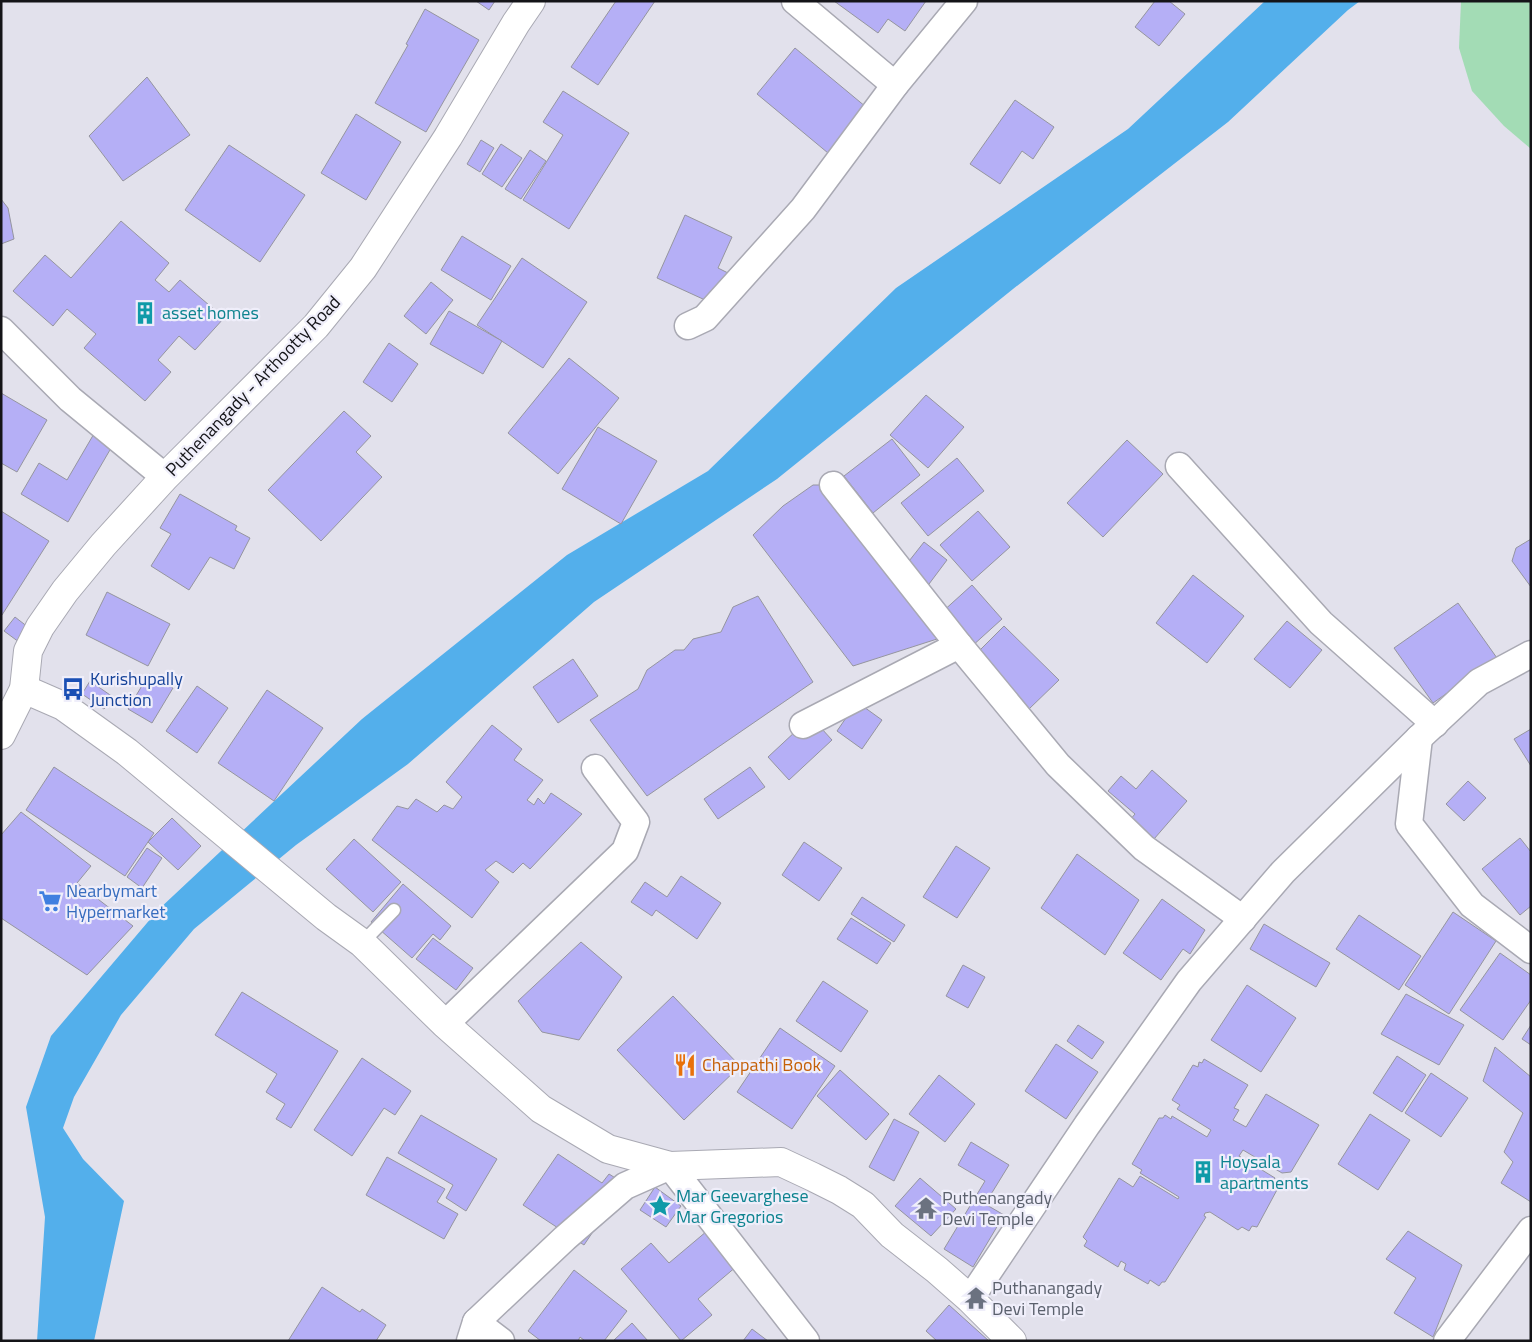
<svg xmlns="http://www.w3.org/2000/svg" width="1532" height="1342" viewBox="0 0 1532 1342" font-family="'Titillium Web',sans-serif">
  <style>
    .green { fill: #a3dcb5 }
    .water { fill: #53afeb }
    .building { fill: #b5aff6; stroke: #95959f }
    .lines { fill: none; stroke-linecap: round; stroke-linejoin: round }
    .service-casing { stroke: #a9a9b3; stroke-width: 15 }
    .minor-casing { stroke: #a9a9b3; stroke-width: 29 }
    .secondary-casing { stroke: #a9a9b3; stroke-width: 30 }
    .service { stroke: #fff; stroke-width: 12 }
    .minor { stroke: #fff; stroke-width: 26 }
    .secondary { stroke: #fff; stroke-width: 28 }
    .labels { text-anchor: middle; stroke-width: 4.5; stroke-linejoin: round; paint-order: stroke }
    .culture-label { font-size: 18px; fill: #0d838f; stroke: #efeefa; text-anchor: start }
    .street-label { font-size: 18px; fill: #141418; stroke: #efeefa }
    .transit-label { font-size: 18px; fill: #164399; stroke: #efeefa; text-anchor: start }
    .shop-label { font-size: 18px; fill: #366cbe; stroke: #efeefa; text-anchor: start }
    .food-label { font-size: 18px; fill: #c56008; stroke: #efeefa; text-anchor: start }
    .worship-label { font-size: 18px; fill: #5b616d; stroke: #efeefa; text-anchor: start }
  </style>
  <rect width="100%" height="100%" fill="#e2e1ec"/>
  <polygon class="green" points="1461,1 1531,1 1531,149 1504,126 1472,91 1459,48"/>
  <polygon class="water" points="1265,1 1360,1 1348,10 1228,122 1013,289 777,479 594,602 408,764 296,845 194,929 121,1015 74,1097 63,1128 83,1159 124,1201 94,1341 37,1341 45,1217 26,1107 51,1036 158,910 362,719 567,555 708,471 896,288 1128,129"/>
  <g class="building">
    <polygon points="476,1 495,1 489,10"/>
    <polygon points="616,1 655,1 598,85 571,67"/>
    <polygon points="834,1 926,1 905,31 888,19 878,33"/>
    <polygon points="1155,1 1169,1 1185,14 1159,46 1135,27"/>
    <polygon points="425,9 479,40 426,132 375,103 408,45 406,44"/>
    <polygon points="795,48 866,107 828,153 757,94"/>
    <polygon points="147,77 190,135 123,181 89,136"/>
    <polygon points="563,91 629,133 569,229 523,200 563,135 543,122"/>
    <polygon points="1015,100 1054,127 1033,159 1022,151 1000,184 970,164"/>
    <polygon points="356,114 401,142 366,200 321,173"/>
    <polygon points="481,140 494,148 480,172 467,164"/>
    <polygon points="501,144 522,158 502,187 482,174"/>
    <polygon points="229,145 305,195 260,262 185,210"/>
    <polygon points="530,150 546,161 521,199 505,189"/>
    <polygon points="1,199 8,208 14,239 1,244"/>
    <polygon points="685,215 732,237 718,268 730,274 716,305 657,278"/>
    <polygon points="121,221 169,263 155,280 169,292 180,280 224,318 195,350 179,336 158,360 171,372 145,401 84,348 96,334 67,309 53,326 13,291 45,255 71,278"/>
    <polygon points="462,236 511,266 491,300 441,270"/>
    <polygon points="522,258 587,302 543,368 477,325"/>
    <polygon points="431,282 453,300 426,334 404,316"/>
    <polygon points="449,311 502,341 483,374 430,344"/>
    <polygon points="389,343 418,364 392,402 363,382"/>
    <polygon points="569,358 619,398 558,474 508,433"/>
    <polygon points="1,393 47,420 17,472 1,463"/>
    <polygon points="926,395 964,427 928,468 890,435"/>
    <polygon points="344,411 371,436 356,452 382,477 321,541 268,490"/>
    <polygon points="598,427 657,461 621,524 562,489"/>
    <polygon points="95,432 114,443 68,522 21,494 39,463 67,480"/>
    <polygon points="892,439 920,475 873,513 844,476"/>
    <polygon points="1127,440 1163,474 1103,537 1067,503"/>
    <polygon points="957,458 984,491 928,536 901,503"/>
    <polygon points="813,485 833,485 937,639 853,666 753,535 783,506"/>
    <polygon points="180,494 237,526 235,530 250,538 234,569 210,557 189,590 151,566 171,534 160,528"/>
    <polygon points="1,511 49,541 2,615 1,615"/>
    <polygon points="978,511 1010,547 972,581 940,545"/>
    <polygon points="1531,539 1531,587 1512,561 1516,548"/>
    <polygon points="924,542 947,560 926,588 902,570"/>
    <polygon points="1193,575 1244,616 1207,663 1156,623"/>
    <polygon points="972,585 1002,619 971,647 941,613"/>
    <polygon points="107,592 170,624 148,666 86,635"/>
    <polygon points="758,596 813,682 647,796 590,720 638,689 647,670 675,650 684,650 693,639 721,632 733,607"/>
    <polygon points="1458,603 1497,658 1433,703 1394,648"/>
    <polygon points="15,617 33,631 23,645 4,631"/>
    <polygon points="1287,621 1322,650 1290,688 1254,659"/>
    <polygon points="1004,626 1059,680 1029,709 974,656"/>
    <polygon points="573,659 598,696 558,723 533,687"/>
    <polygon points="149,674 173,688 152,723 128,709"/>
    <polygon points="90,681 113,697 104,709 82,694"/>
    <polygon points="197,686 228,708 197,753 166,731"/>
    <polygon points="267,690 323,728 274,801 218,763"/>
    <polygon points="857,702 882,720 862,749 837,731"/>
    <polygon points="811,717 832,740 789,780 768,757"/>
    <polygon points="492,725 522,749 514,760 543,780 527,800 534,805 538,798 544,804 551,793 582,814 530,869 523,863 513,873 496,861 485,870 499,882 472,918 372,840 397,806 408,809 416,799 437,812 444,805 453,809 462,797 446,782"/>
    <polygon points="1531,729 1531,766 1514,739"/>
    <polygon points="54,767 154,833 125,876 26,810"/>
    <polygon points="750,767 765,787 718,819 704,799"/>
    <polygon points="1152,770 1187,801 1141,854 1118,834 1135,814 1108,791 1121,776 1136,789"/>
    <polygon points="1468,781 1486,798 1464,821 1446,804"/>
    <polygon points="21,812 91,866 77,883 133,926 87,975 1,918 1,835"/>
    <polygon points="172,818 201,846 178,870 148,842"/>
    <polygon points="1520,838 1531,852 1531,906 1520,915 1482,869"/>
    <polygon points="354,839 401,882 373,912 326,869"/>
    <polygon points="804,842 842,868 819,901 782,875"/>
    <polygon points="956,846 990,868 957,918 923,897"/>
    <polygon points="147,848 162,858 142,888 127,877"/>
    <polygon points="1077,854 1139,900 1105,955 1041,908"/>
    <polygon points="681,876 721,903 697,939 656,910 652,916 631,902 645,882 667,897"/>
    <polygon points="403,884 451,926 440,940 433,934 412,958 371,922"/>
    <polygon points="862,897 905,925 894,942 851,914"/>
    <polygon points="1162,899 1205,930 1190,954 1183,949 1161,980 1123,953"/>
    <polygon points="1453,912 1496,941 1449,1014 1405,985"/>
    <polygon points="1359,915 1421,956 1399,990 1336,949"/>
    <polygon points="851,918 891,943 877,964 837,939"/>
    <polygon points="1264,924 1330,963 1316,987 1250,949"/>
    <polygon points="433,938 473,968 456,990 416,959"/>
    <polygon points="581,942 622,977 579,1040 542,1032 518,1001"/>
    <polygon points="1500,953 1531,975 1531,1000 1503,1040 1460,1010"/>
    <polygon points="963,965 985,977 968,1008 946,996"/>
    <polygon points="823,981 868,1011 841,1052 796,1021"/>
    <polygon points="1247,985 1296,1018 1261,1072 1211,1040"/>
    <polygon points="242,992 338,1051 291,1128 276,1119 285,1104 266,1092 277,1074 215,1035"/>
    <polygon points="1406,994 1464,1025 1439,1065 1381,1034"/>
    <polygon points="673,996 740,1066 684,1120 617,1050"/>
    <polygon points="1078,1025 1104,1042 1092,1059 1067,1041"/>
    <polygon points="1531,1025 1531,1045 1522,1039"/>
    <polygon points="780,1028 835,1066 792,1129 737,1092"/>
    <polygon points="1056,1044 1098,1072 1066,1119 1025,1091"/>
    <polygon points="1495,1047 1531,1077 1531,1202 1501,1183 1513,1162 1504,1152 1523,1113 1483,1081"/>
    <polygon points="1397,1056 1426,1075 1402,1112 1373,1093"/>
    <polygon points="362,1058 411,1091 395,1115 384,1108 352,1156 314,1130"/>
    <polygon points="1204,1059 1248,1085 1234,1108 1239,1110 1233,1120 1246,1127 1266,1094 1319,1125 1291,1172 1282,1173 1243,1150 1239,1156 1275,1178 1273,1181 1278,1188 1257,1227 1252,1226 1249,1231 1242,1227 1238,1230 1210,1212 1205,1213 1204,1216 1206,1217 1165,1282 1162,1282 1159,1286 1150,1280 1148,1284 1124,1270 1126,1264 1121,1261 1118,1267 1084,1246 1087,1241 1083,1237 1119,1178 1133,1187 1140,1176 1178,1199 1179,1197 1140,1173 1142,1170 1132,1164 1159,1118 1163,1118 1165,1115 1171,1119 1172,1116 1207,1137 1211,1130 1177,1109 1180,1105 1172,1100 1193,1065 1198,1067 1199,1062 1202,1063"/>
    <polygon points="840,1070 889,1114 866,1140 817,1096"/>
    <polygon points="1431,1073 1468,1098 1441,1137 1405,1113"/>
    <polygon points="939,1075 975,1104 945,1142 909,1114"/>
    <polygon points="1370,1114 1410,1140 1378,1190 1338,1164"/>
    <polygon points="421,1115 497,1159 466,1211 446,1198 453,1185 398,1153"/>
    <polygon points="894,1119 919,1132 894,1181 869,1167"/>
    <polygon points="971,1142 1009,1165 985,1204 1004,1215 973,1267 944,1249 985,1181 958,1165"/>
    <polygon points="558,1154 602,1183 609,1174 625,1184 584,1245 523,1205"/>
    <polygon points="387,1157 445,1189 437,1202 458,1214 444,1239 366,1195"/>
    <polygon points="920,1178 956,1209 931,1236 895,1206"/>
    <polygon points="655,1187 681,1206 666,1227 640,1210"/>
    <polygon points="707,1231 737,1266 698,1299 712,1315 681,1341 621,1269 651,1243 669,1263"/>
    <polygon points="1408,1231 1462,1265 1433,1337 1394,1313 1416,1278 1386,1259"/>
    <polygon points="574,1270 627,1311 604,1341 585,1341 580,1337 578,1341 541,1341 528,1331"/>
    <polygon points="322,1287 360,1312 362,1309 386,1325 376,1341 288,1341"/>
    <polygon points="949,1305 989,1341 937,1341 926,1331"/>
    <polygon points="632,1323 648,1341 613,1341"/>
    <polygon points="752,1329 768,1341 743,1341"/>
  </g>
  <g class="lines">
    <defs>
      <polyline id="service" points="362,943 394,910"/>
      <g id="minor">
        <polyline points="795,1 895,85"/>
        <polyline points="688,326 705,318 803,209 895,85 964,1"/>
        <polyline points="1,330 70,399 165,477"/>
        <polyline points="1179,466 1321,623 1435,724"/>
        <polyline points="833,485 959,645 1058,765 1144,848 1243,919"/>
        <polyline points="803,725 959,645"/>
        <polyline points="1419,738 1409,824 1472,905 1531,950"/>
        <polyline points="445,1024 625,851 636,822 595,768"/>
        <polyline points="970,1299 1087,1125 1189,981 1283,872 1419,738 1479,682 1531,654"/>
        <polyline points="476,1322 501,1341"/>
        <polyline points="470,1341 476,1322 565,1238 625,1186 670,1166 806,1341"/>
        <polyline points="1447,1341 1531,1230"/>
      </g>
      <g id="secondary">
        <polyline points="24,689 63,706 127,752 326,917 362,943 445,1024 541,1109 608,1149 670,1166 781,1162 813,1177 839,1190 863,1205 892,1235 937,1270 970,1299 1012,1341"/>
        <polyline points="1,735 24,689 28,651 40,627 65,591 103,545 165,477 316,326 363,268 448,137 516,23 531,1"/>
      </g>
    </defs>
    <use href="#service" class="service-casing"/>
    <use href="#minor" class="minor-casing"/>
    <use href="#secondary" class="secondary-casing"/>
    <use href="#service" class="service"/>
    <use href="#minor" class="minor"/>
    <use href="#secondary" class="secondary"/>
  </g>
  <defs>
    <symbol id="building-bare" viewBox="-9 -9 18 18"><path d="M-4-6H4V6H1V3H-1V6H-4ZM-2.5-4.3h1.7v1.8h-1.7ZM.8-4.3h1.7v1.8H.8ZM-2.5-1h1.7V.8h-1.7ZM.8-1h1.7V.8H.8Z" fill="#0f9aa8" stroke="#efeefa" stroke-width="2.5" paint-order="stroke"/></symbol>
    <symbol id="bus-bare" viewBox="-9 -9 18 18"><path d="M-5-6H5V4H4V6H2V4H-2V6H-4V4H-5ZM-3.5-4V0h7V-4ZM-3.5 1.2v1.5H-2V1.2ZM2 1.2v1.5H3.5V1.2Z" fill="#1a4fb4" stroke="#efeefa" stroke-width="2.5" paint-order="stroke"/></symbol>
    <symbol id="supermarket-bare" viewBox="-9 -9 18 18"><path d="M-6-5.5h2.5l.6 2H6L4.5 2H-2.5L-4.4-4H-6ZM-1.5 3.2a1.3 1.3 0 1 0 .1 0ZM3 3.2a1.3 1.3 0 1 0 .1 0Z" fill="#3f7fe0" stroke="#efeefa" stroke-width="2.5" paint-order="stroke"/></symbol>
    <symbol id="restaurant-bare" viewBox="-9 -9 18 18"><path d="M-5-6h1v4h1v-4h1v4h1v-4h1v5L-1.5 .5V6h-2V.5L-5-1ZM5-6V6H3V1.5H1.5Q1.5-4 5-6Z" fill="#e8710a" stroke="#efeefa" stroke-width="2.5" paint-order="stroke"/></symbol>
    <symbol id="sight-bare" viewBox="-9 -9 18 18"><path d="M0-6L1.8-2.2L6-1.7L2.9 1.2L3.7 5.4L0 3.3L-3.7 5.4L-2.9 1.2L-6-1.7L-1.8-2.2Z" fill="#0f9aa8" stroke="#efeefa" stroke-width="2.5" paint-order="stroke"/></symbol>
    <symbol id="temple-bare" viewBox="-9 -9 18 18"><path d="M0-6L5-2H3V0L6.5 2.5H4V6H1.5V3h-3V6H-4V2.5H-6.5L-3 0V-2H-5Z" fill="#6b7280" stroke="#efeefa" stroke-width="2.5" paint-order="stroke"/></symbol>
  </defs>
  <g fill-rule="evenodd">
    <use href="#building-bare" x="129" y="297" width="32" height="32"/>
    <use href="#bus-bare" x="57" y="673" width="32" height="32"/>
    <use href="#supermarket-bare" x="34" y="885" width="32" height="32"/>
    <use href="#restaurant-bare" x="669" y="1049" width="32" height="32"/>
    <use href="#building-bare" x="1187" y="1156" width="32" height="32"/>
    <use href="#sight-bare" x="644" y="1190" width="32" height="32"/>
    <use href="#temple-bare" x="910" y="1192" width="32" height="32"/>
    <use href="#temple-bare" x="960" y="1282" width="32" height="32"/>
  </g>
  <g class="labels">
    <g class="culture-label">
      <text x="162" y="319">asset homes</text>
      <text x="1220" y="1168">Hoysala<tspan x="1220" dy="21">apartments</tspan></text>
      <text x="676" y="1202">Mar Geevarghese<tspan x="676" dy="21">Mar Gregorios</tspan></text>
    </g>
    <g class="street-label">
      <text transform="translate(253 386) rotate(-46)" y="6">Puthenangady - Arthootty Road</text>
    </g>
    <g class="transit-label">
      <text x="90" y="685">Kurishupally<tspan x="90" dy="21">Junction</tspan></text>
    </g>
    <g class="shop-label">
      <text x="66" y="897">Nearbymart<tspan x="66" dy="21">Hypermarket</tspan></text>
    </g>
    <g class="food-label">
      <text x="702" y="1071">Chappathi Book</text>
    </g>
    <g class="worship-label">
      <text x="942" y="1204">Puthenangady<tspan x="942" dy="21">Devi Temple</tspan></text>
      <text x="992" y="1294">Puthanangady<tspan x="992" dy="21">Devi Temple</tspan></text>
    </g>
  </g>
  <rect width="1532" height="1342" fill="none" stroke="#141418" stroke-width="5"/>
</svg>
